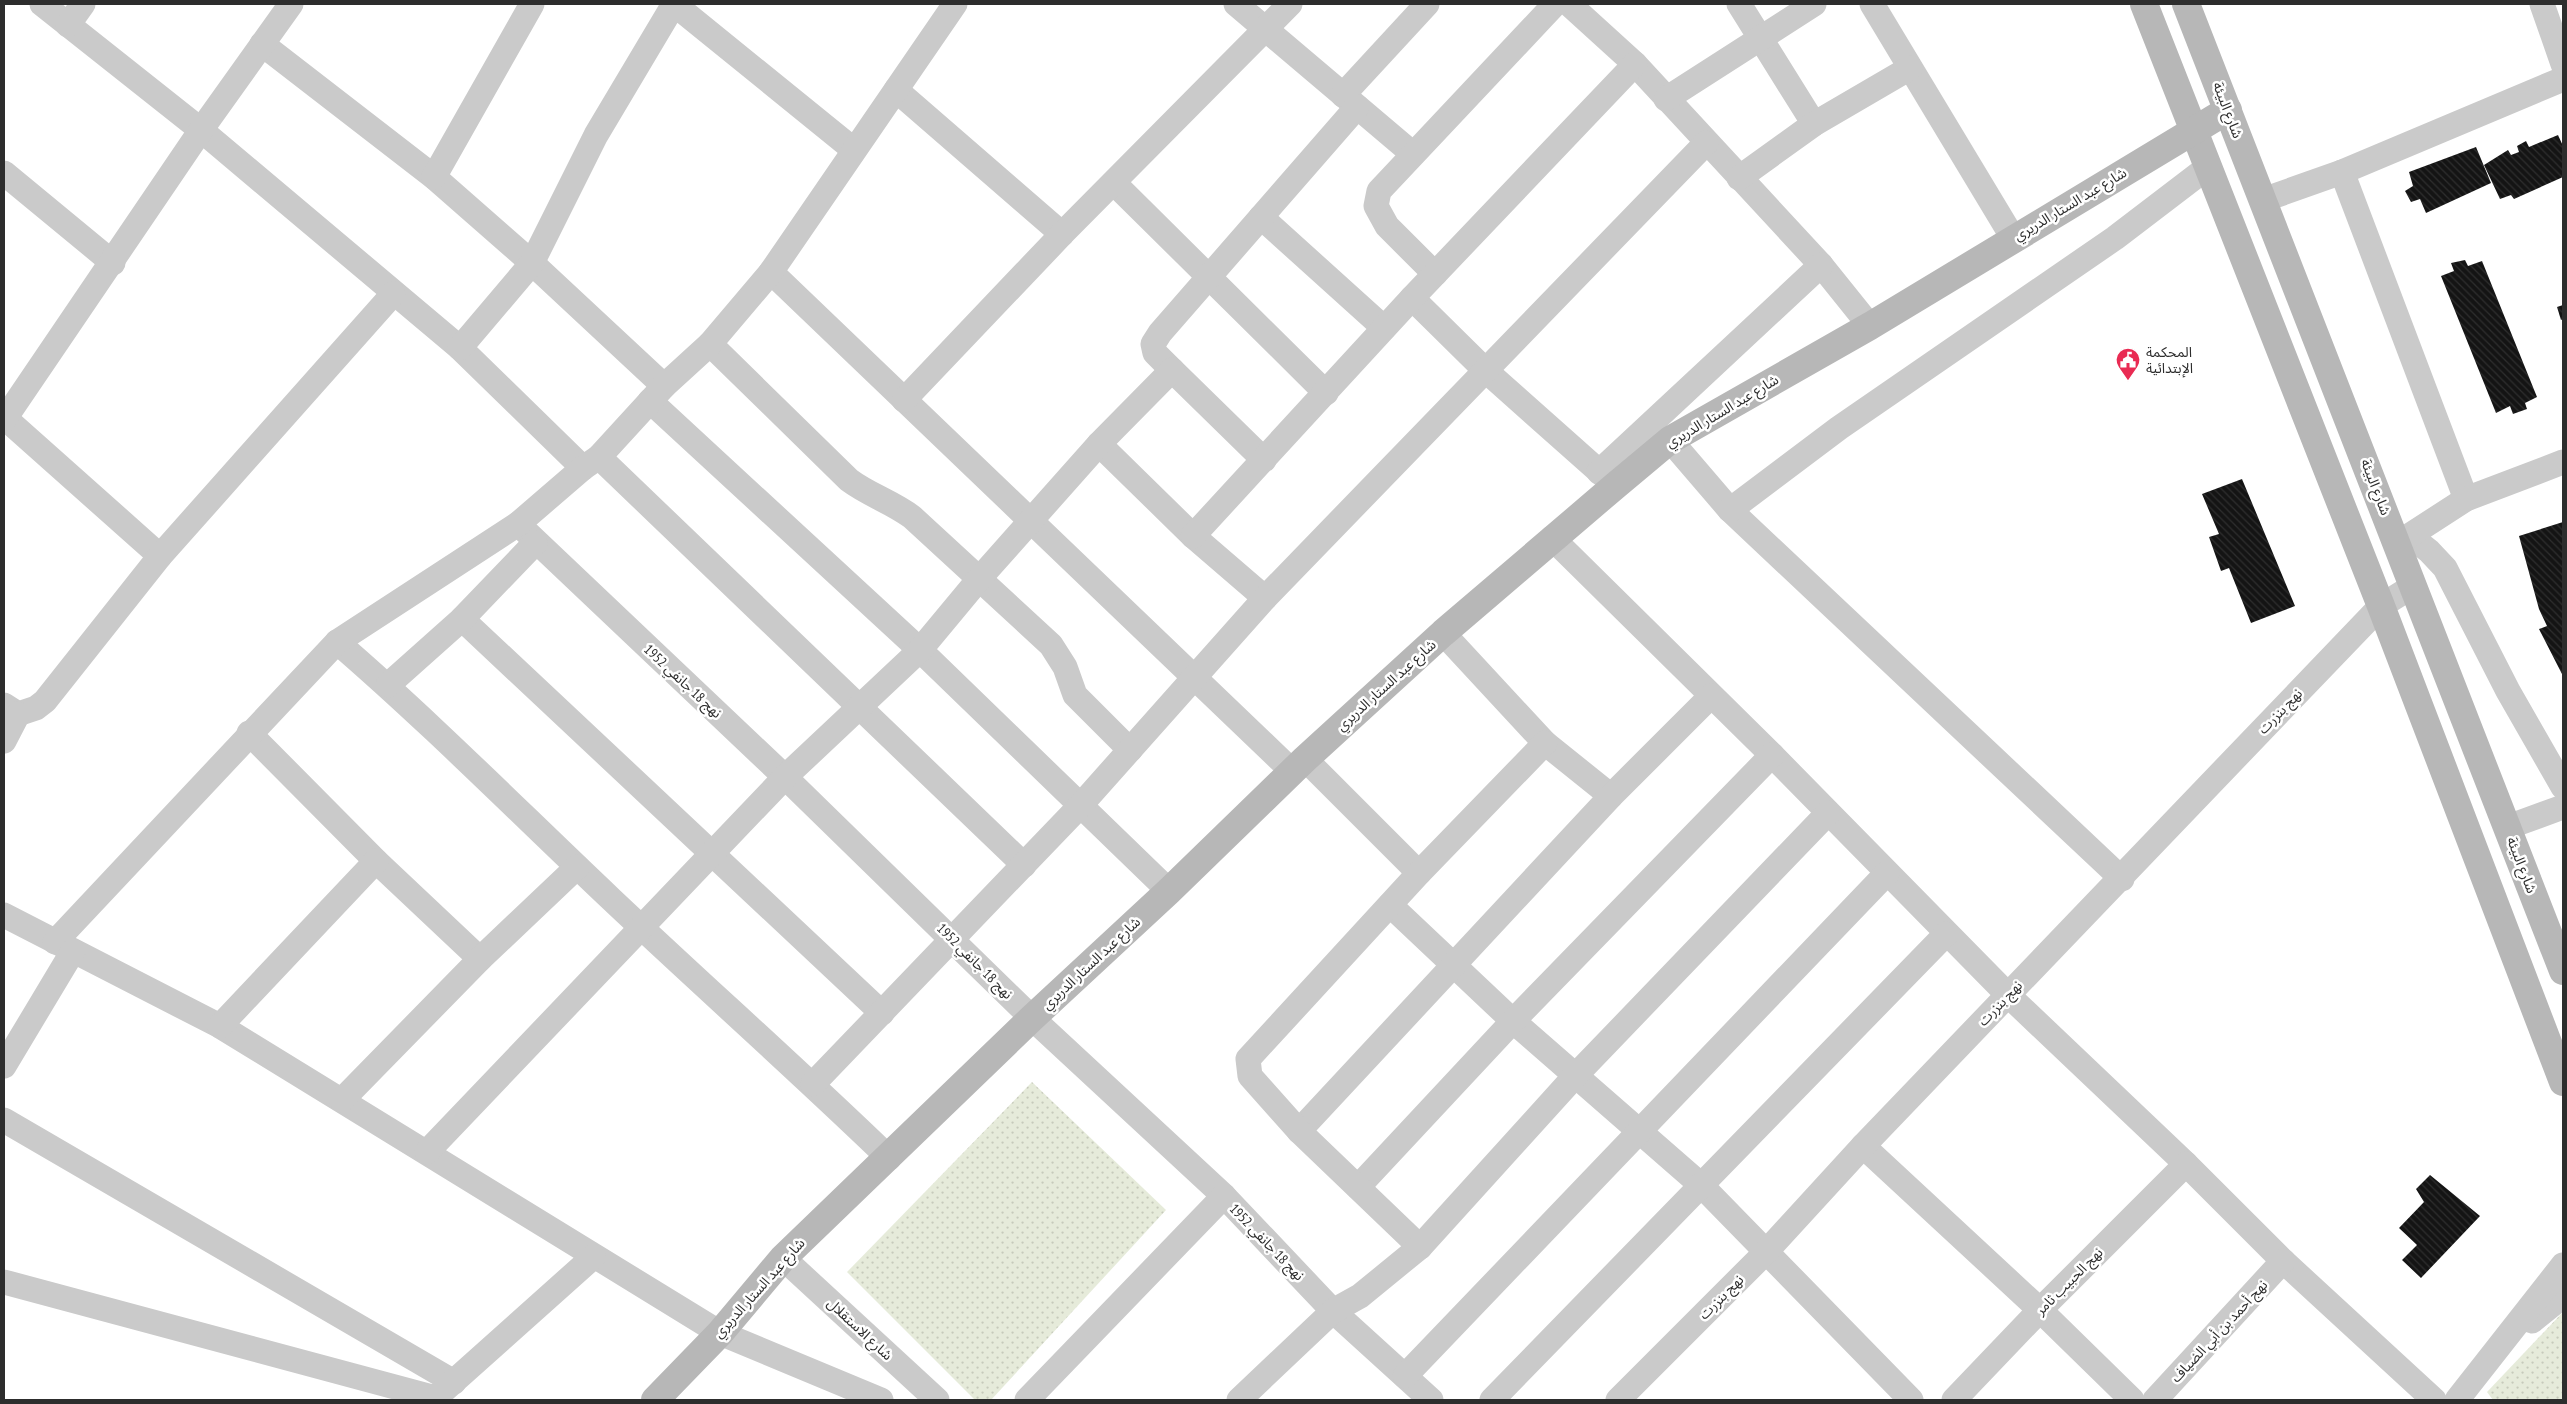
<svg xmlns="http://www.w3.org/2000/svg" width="2567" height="1404" viewBox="0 0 2567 1404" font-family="'PT Sans Narrow','Noto Sans Arabic',sans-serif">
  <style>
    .park { fill: url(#park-dots) }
    .building { fill: url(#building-back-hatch) }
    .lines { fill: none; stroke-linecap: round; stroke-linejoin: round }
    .street { stroke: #cacaca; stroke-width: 25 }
    .secondary { stroke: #b7b7b7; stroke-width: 28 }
    .labels { text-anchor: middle; stroke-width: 5; stroke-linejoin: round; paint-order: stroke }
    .street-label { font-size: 14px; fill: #2d2d2d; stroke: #fff }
    .poi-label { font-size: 14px; fill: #2d2d2d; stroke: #fff; text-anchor: start }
  </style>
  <defs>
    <pattern id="park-dots" width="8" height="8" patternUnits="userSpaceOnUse" patternTransform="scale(1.25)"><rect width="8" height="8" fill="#e6ebda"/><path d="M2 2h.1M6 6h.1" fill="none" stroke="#c6cabb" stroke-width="1.8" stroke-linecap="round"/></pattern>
    <pattern id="building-back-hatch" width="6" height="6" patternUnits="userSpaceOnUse" patternTransform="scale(1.25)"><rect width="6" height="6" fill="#141414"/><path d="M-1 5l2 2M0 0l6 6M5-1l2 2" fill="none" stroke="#2e2e2e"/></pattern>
  </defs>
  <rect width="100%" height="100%" fill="#fff"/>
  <g class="park">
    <polygon points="1032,1082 1166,1210 991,1400 975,1400 847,1272"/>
    <polygon points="2563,1312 2563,1400 2493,1400 2487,1392"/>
  </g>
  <g class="building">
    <polygon points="2558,135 2563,146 2563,177 2514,199 2511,195 2500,199 2484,165 2508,150 2511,155 2519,152 2517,146 2526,141 2529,147"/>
    <polygon points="2476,147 2491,183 2426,213 2420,199 2411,202 2405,191 2413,186 2409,172"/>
    <polygon points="2465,260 2468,266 2482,261 2537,397 2525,403 2527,409 2513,414 2510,406 2496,413 2441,276 2454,271 2451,263"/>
    <polygon points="2563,305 2563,319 2561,320 2557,307"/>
    <polygon points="2242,479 2295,606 2251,623 2229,568 2221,571 2209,537 2219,534 2202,494"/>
    <polygon points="2563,522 2563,676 2539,629 2547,626 2539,609 2519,536"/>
    <polygon points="2430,1175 2480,1216 2421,1278 2402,1260 2417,1245 2399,1228 2424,1202 2416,1189"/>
  </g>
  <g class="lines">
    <g class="street">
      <polyline points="42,4 201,130 460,348 583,468"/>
      <polyline points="1236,4 1413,154"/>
      <polyline points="1569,4 1635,64 1821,265 1870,326"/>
      <polyline points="1739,4 1814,124"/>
      <polyline points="1872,4 2013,238"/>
      <polyline points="2542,4 2563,64"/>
      <polyline points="68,25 83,4"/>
      <polyline points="262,44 434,177 532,263 664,386"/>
      <polyline points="896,90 1062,234"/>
      <polyline points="1343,95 1427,4"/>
      <polyline points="1666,99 1814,4"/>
      <polyline points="2342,172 2466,499"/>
      <polyline points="4,173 113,263"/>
      <polyline points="434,177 532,4"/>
      <polyline points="1739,178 1814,124 1910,68"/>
      <polyline points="1115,184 1326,393"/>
      <polyline points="2263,200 2342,172 2563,79"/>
      <polyline points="1261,217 1384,328"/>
      <polyline points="771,272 1292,771"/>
      <polyline points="1435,274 1387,226 1376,206 1379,191 1555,4"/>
      <polyline points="1412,298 1485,370 1611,482"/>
      <path d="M710 344 849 480C869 495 892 502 912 517L1051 645 1065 667 1075 695 1130 750"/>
      <polyline points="460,348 532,263 596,135 674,4 854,150"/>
      <polyline points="904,400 1062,234 1290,4"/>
      <polyline points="650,401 920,650 1169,891"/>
      <polyline points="4,417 160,556"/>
      <polyline points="4,420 201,130 291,4"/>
      <polyline points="1670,440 1730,510 2122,879"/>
      <polyline points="1099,444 1193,536 1265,598"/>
      <polyline points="599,457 1024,865"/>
      <polyline points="1264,460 1172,370 1155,353 1153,344 1160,333 1357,107"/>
      <polyline points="1599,472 1821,265"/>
      <polyline points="1730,510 1839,428 2115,238 2208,167"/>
      <polyline points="518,524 785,777 1032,1018 1224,1196 1333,1311 1431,1400"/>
      <polyline points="1193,536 1412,298 1635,64"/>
      <polyline points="2410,536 2429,551 2445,568 2508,691 2563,787"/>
      <polyline points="1552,538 1772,755 2008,995 2186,1164 2283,1261 2434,1400"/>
      <polyline points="2398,543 2466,499 2563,462"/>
      <polyline points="462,619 882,1013"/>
      <polyline points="1443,633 1545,743 1611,796"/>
      <path d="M337 642C432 724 520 813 611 899 703 986 798 1070 889 1158"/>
      <polyline points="388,685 462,619 535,543"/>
      <polyline points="4,705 18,714 36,708 45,701 160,556 393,294"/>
      <polyline points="249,733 376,861 480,959"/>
      <polyline points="4,741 18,714"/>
      <polyline points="1305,759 1419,873"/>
      <polyline points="2508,827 2563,807"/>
      <polyline points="1390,905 1513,1021 1701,1185 1911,1400"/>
      <polyline points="4,915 220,1026 720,1333 881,1400"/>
      <polyline points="55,942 337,642 518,524 583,468 599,457 664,386 710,344 771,272 955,4"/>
      <polyline points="220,1026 376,861"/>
      <polyline points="4,1066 73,951"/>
      <polyline points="813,1084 1080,806 1265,598 1706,143"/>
      <polyline points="342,1100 480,959 577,867"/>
      <polyline points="4,1120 454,1382"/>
      <polyline points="1299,1131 1611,796 1711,696"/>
      <polyline points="1863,1146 2040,1310 2132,1400"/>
      <polyline points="427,1152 785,777 920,650 979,579 1099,444 1172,370"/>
      <polyline points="1358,1187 1513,1021 1772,755"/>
      <polyline points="1420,1247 1299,1131 1250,1076 1248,1059 1419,873 1545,743"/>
      <polyline points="783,1258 937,1400"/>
      <polyline points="4,1282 436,1398"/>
      <polyline points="2532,1321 2563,1296"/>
      <polyline points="1405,1376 1887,873"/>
      <polyline points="442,1392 593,1257"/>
      <polyline points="1027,1400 1224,1196"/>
      <polyline points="1239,1400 1333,1311 1360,1296 1420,1247 1575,1076 1828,813"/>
      <polyline points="1492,1400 1946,934"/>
      <polyline points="1618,1400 1765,1253 1863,1146 2381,606 2413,586"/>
      <polyline points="1954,1400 2040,1310 2186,1164"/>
      <polyline points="2155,1400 2283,1261"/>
      <polyline points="2457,1400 2563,1265"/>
    </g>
    <g class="secondary">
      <polyline points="2144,4 2381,606 2563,1082"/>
      <polyline points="2186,4 2563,971"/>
      <polyline points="655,1400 720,1333 783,1258 1032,1018 1169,891 1305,759 1443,633 1615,486 1670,440 1870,326 2228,110"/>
    </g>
  </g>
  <defs>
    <symbol id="civic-pin" viewBox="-11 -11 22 30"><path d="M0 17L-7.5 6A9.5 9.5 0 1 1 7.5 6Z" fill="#e92b53" stroke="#fff"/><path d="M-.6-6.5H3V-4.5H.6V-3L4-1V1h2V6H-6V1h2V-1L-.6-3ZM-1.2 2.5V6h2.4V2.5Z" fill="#fff"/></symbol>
  </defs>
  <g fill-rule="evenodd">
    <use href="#civic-pin" x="2114" y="346" width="28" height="38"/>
  </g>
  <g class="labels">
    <g class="street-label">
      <text transform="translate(2228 110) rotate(69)" y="5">شارع البيئة</text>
      <text transform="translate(2070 204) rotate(-31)" y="5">شارع عبد الستار الدريري</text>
      <text transform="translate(1722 411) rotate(-31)" y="5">شارع عبد الستار الدريري</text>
      <text transform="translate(2376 487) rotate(69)" y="5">شارع البيئة</text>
      <text transform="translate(683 681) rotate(43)" y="5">نهج 18 جانفي 1952</text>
      <text transform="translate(1386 685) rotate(-42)" y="5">شارع عبد الستار الدريري</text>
      <text transform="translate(2280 711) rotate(-46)" y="5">نهج بنزرت</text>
      <text transform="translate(2522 865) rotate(69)" y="5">شارع البيئة</text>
      <text transform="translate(975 961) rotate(45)" y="5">نهج 18 جانفي 1952</text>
      <text transform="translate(1091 963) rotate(-43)" y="5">شارع عبد الستار الدريري</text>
      <text transform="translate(2000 1003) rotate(-46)" y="5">نهج بنزرت</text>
      <text transform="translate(1267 1242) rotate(46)" y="5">نهج 18 جانفي 1952</text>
      <text transform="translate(2069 1281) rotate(-45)" y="5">نهج الحبيب ثامر</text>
      <text transform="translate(759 1288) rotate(-48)" y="5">شارع عبد الستار الدريري</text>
      <text transform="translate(1721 1297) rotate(-45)" y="5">نهج بنزرت</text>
      <text transform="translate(860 1329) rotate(43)" y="5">شارع الاستقلال</text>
      <text transform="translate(2219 1331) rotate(-47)" y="5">نهج أحمد بن أبي الضياف</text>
    </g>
    <g class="poi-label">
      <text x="2146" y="357">المحكمة<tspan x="2146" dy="16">الإبتدائية</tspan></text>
    </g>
  </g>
  <rect width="2567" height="1404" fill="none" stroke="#2d2d2d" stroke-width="10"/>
</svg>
